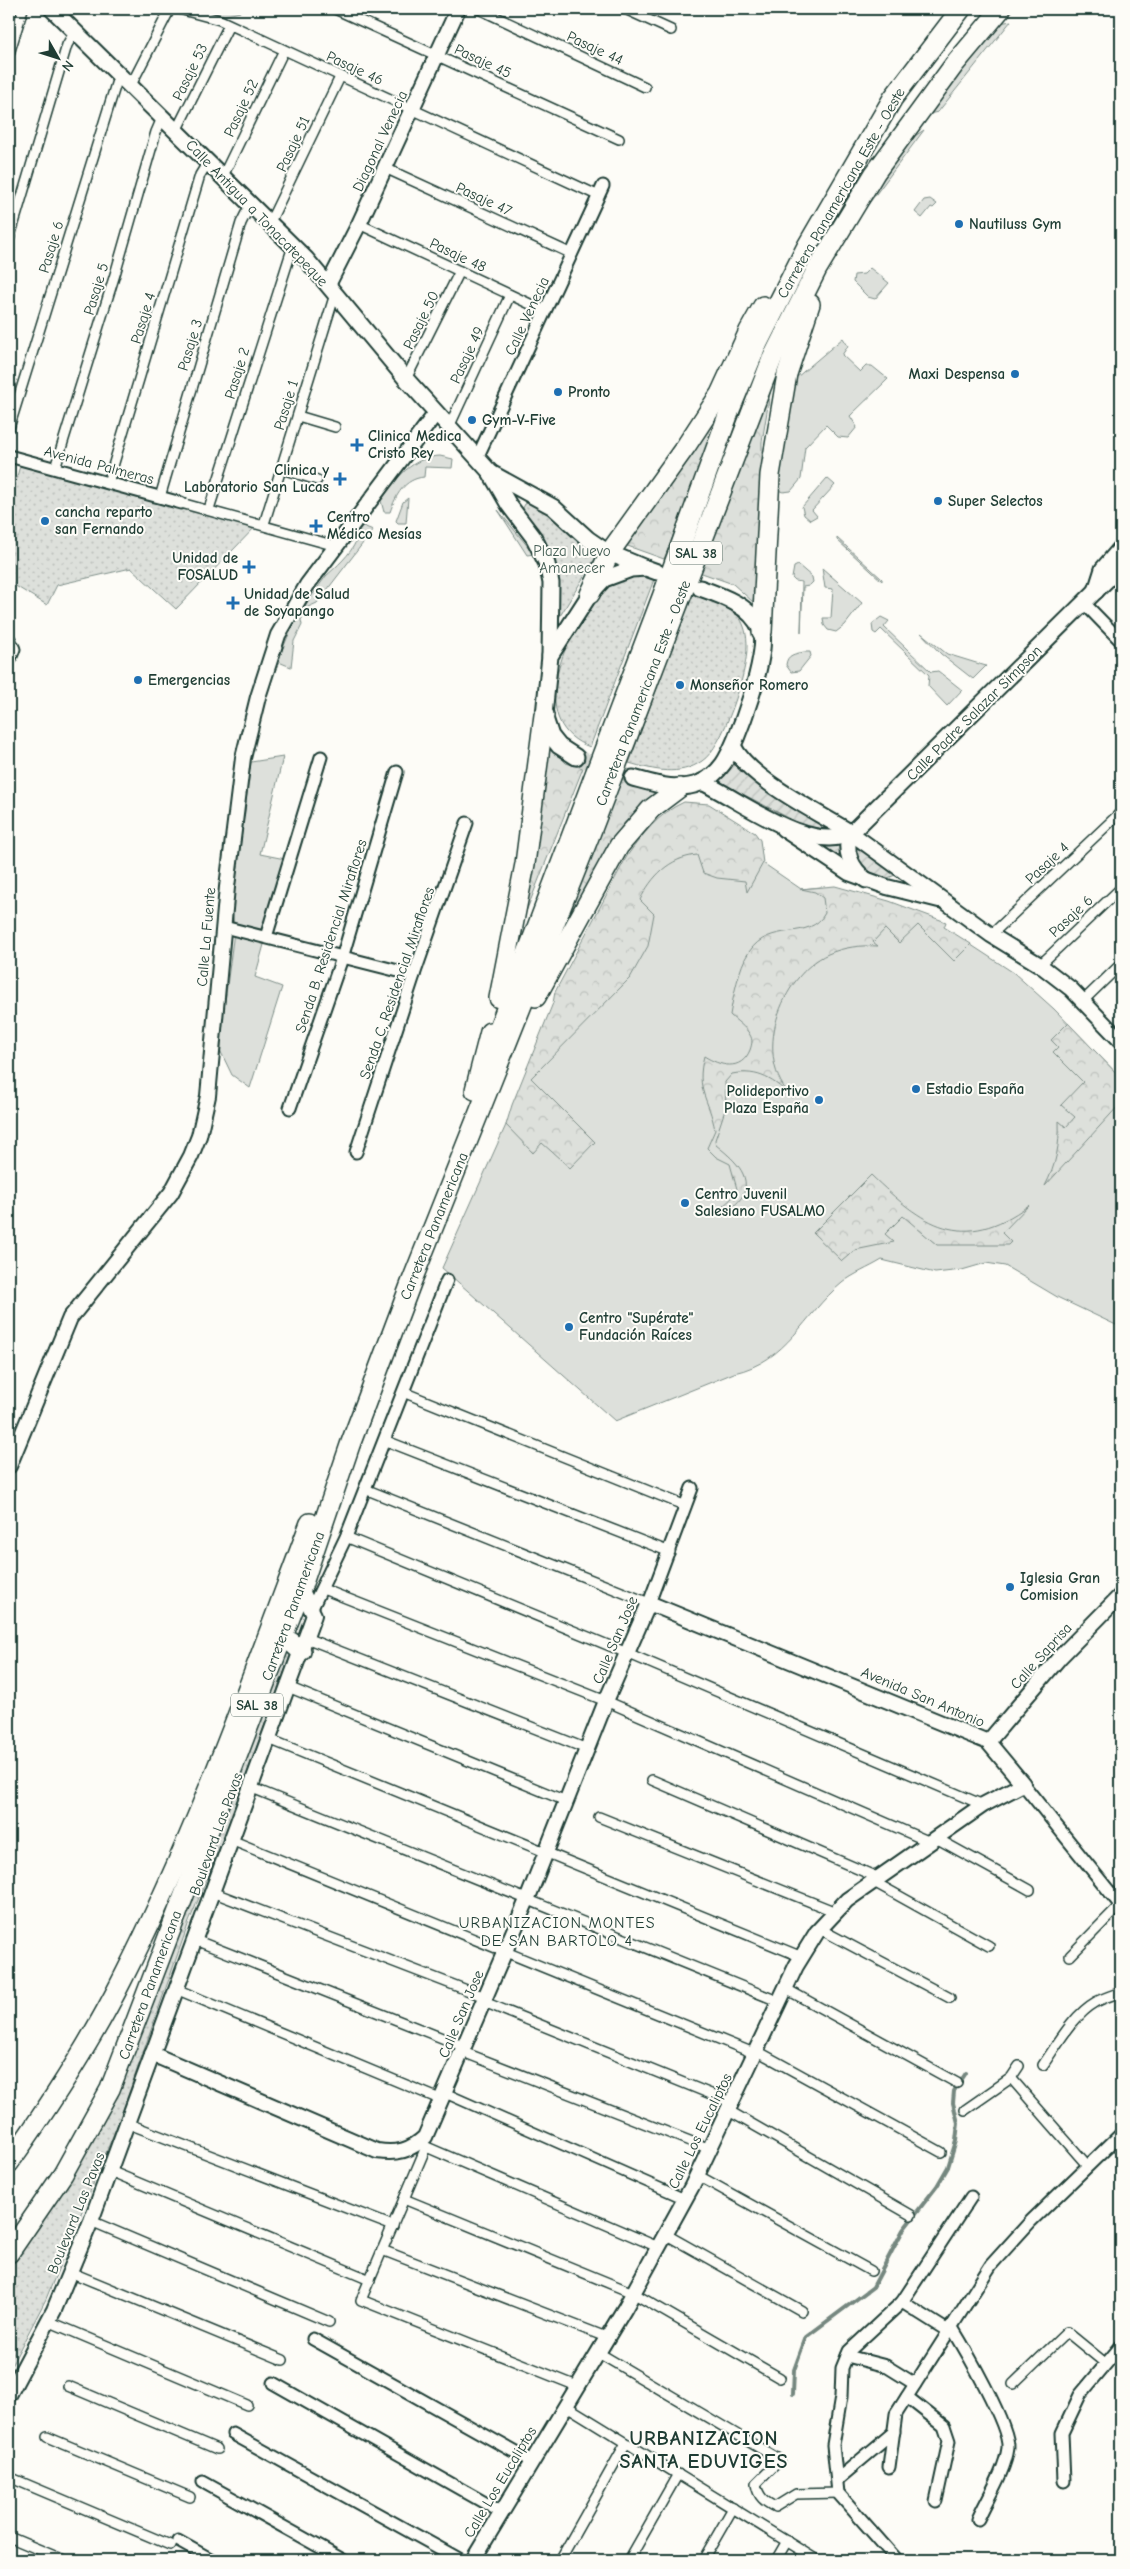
<svg xmlns="http://www.w3.org/2000/svg" width="1130" height="2569" viewBox="0 0 1130 2569" font-family="'Comic Neue',sans-serif">
  <style>
    .grass { fill: #dde0db; stroke: #7e8e88 }
    .forest { fill: url(#forest-crowns); stroke: #7e8e88 }
    .park { fill: url(#park-dots); stroke: #7e8e88 }
    .garden { fill: url(#garden-furrows); stroke: #7e8e88 }
    .lines { fill: none; stroke-linecap: round; stroke-linejoin: round }
    .stream { stroke: #75877f; stroke-width: 4 }
    .secondary-tunnel { stroke: #d1d6d0; stroke-width: 15; stroke-dasharray: 15 8; stroke-linecap: butt }
    .pedestrian-casing { stroke: #1f3d34; stroke-width: 12 }
    .minor-casing { stroke: #1f3d34; stroke-width: 15 }
    .tertiary-casing { stroke: #1f3d34; stroke-width: 18 }
    .secondary-casing { stroke: #1f3d34; stroke-width: 19 }
    .trunk-casing { stroke: #1f3d34; stroke-width: 22 }
    .pedestrian { stroke: #fdfcf7; stroke-width: 9 }
    .minor { stroke: #fdfcf7; stroke-width: 11 }
    .tertiary { stroke: #fdfcf7; stroke-width: 14 }
    .secondary { stroke: #fdfcf7; stroke-width: 15 }
    .trunk { stroke: #fdfcf7; stroke-width: 19 }
    .poi-dot { fill: #1f6fb2; stroke: #fdfcf7; stroke-width: 2 }
    .labels { text-anchor: middle; stroke-width: 4; stroke-linejoin: round; paint-order: stroke }
    .shield { fill: #fdfcf7; stroke: #62766e; stroke-width: 1 }
    .shield-label { font-size: 14px; font-weight: bold; fill: #1f3d34 }
    .street-label { font-size: 15px; fill: #1f3d34; stroke: #fdfcf7 }
    .poi-label { font-size: 15px; font-weight: bold; fill: #1f3d34; stroke: #fdfcf7; text-anchor: start }
    .park-label { font-size: 15px; fill: #455e55; stroke: #fdfcf7 }
    .neighbourhood-label { font-size: 16px; letter-spacing: 1px; fill: #1f3d34; stroke: #fdfcf7 }
    .district-label { font-size: 20px; font-weight: bold; letter-spacing: 1px; fill: #1f3d34; stroke: #fdfcf7 }
  </style>
  <defs>
    <pattern id="forest-crowns" width="20" height="18" patternUnits="userSpaceOnUse" patternTransform="scale(1.25)"><rect width="20" height="18" fill="#dde0db"/><path d="M2 6a3 3 0 1 1 6 0M12 15a3 3 0 1 1 6 0" fill="none" stroke="#bdc1bd"/></pattern>
    <pattern id="park-dots" width="8" height="8" patternUnits="userSpaceOnUse" patternTransform="scale(1.25)"><rect width="8" height="8" fill="#dde0db"/><path d="M2 2h.1M6 6h.1" fill="none" stroke="#bdc1bd" stroke-width="1.8" stroke-linecap="round"/></pattern>
    <pattern id="garden-furrows" width="10" height="10" patternUnits="userSpaceOnUse" patternTransform="scale(1.25)"><rect width="10" height="10" fill="#dde0db"/><path d="M-1 1l2-2M0 10L10 0M9 11l2-2" fill="none" stroke="#bdc1bd"/></pattern>
  </defs>
  <rect width="100%" height="100%" fill="#fdfcf7"/>
  <filter id="ink" filterUnits="userSpaceOnUse"><feTurbulence type="fractalNoise" baseFrequency=".02" numOctaves="2"/><feDisplacementMap in="SourceGraphic" scale="10" xChannelSelector="R" yChannelSelector="G"/><feConvolveMatrix kernelMatrix="1 2 1 2 8 2 1 2 1" color-interpolation-filters="sRGB"/></filter>
  <g filter="url(#ink)">
    <g class="grass">
      <polygon points="202,9 241,9 240,12 223,16"/>
      <polygon points="1011,21 938,112 924,115 1000,23"/>
      <polygon points="924,130 855,222 904,143"/>
      <polygon points="930,199 937,204 933,208 931,207 922,218 915,212 924,200"/>
      <polygon points="870,268 889,283 875,299 868,297 853,282 854,275 864,274"/>
      <polygon points="843,338 848,346 842,355 860,372 866,366 872,366 888,379 850,416 857,427 848,438 838,437 826,425 805,447 801,479 791,491 783,492 778,490 781,434 790,383"/>
      <path d="M440 456 453 459 452 468 425 467 424 477C404 479 396 495 390 512H384L381 501C396 478 412 457 440 456Z"/>
      <polygon points="827,478 835,485 812,510 817,516 810,520 804,515 802,507"/>
      <polygon points="408,498 406,523 398,523 396,521 403,502"/>
      <polygon points="498,510 534,554 527,555"/>
      <path d="M363 526 373 530 317 603 308 607 301 620 302 625 294 641 291 667 281 663 279 660C288 629 307 602 326 576 336 567 351 554 356 541 359 535 357 531 363 526Z"/>
      <polygon points="837,538 882,579 882,581 837,540"/>
      <polygon points="798,565 812,577 813,582 809,586 803,587 801,632 802,582 795,581 792,578 794,567"/>
      <polygon points="822,568 862,603 845,625 836,632 828,630 824,625 823,618 831,618 833,589 825,588"/>
      <polygon points="881,617 889,621 884,627 931,672 938,671 962,690 947,706 928,686 929,675 881,629 876,634 873,632 872,624"/>
      <polygon points="921,633 947,654 986,666 973,679 941,654"/>
      <path d="M804 652H810L811 656 799 671 791 672 786 665C787 654 795 654 804 652Z"/>
      <polygon points="283,757 260,854 290,860 267,933 234,924 232,910 251,762"/>
      <path d="M654 846 758 849 763 863 801 889 821 887 898 912 962 939 1014 973 1054 1009 1121 1078V1323L1116 1325 1059 1298 1005 1266 986 1263 962 1270 935 1273 882 1260C869 1268 853 1274 842 1283 803 1315 788 1361 734 1373L615 1421 442 1268 587 944Z"/>
      <polygon points="234,932 265,941 255,977 282,987 250,1088 232,1075 219,1048"/>
    </g>
    <g class="forest">
      <polygon points="775,363 762,442 762,506 753,602 733,584 699,572"/>
      <polygon points="728,399 664,559 622,544"/>
      <polygon points="548,744 566,763 583,768 516,937 535,858"/>
      <polygon points="615,780 661,791 625,822 611,843 548,962"/>
      <path d="M684 802 709 804 755 833 760 840 763 863 747 892 745 881 717 878 703 873 697 855C669 858 652 876 640 900L654 914 648 946 630 978 531 1078 595 1142 570 1168 542 1143 533 1153 506 1125 512 1105 553 1003 555 992 627 856C642 835 659 813 684 802Z"/>
      <path d="M835 886 889 901 946 922 944 927 971 944 954 961 918 925 899 943 885 929 873 942 878 946C861 945 844 947 828 954 780 976 751 1058 793 1098 774 1080 759 1069 732 1074L725 1082 726 1107 715 1140 716 1145C731 1157 754 1175 742 1197 738 1203 730 1209 725 1214L722 1207 732 1198 737 1189 730 1164 716 1157 707 1148 715 1130C709 1098 695 1091 704 1056 720 1066 741 1072 750 1050 752 1044 753 1040 750 1035 746 1027 736 1021 730 1015 733 998 739 966 749 952 770 920 810 942 825 913L823 898 815 892 801 889Z"/>
      <path d="M1068 1023 1121 1078V1103L1045 1186C1056 1165 1060 1145 1059 1121L1066 1127 1075 1117 1061 1105 1083 1082 1053 1052 1058 1047 1051 1040Z"/>
      <path d="M871 1175C923 1225 962 1254 1029 1205L1002 1233 1011 1242 1008 1245H937L903 1216 885 1234 894 1242 855 1250 842 1261 813 1233Z"/>
    </g>
    <g class="park">
      <polygon points="22,459 259,523 176,609 131,568 57,585 47,605 9,582 9,504"/>
      <polygon points="531,502 547,512 596,557 557,621 555,564 545,540 522,510 525,504"/>
      <path d="M639 575 655 577 590 747C528 725 561 645 589 607 594 601 598 593 603 589 613 581 627 578 639 575Z"/>
      <path d="M693 591C708 597 729 602 739 617 745 625 747 636 747 646 748 671 723 748 702 761 679 777 654 770 629 763Z"/>
      <polygon points="281,1638 294,1645 223,1839 189,1922 119,2121 46,2299 9,2370 9,2253 90,2129"/>
    </g>
    <g class="garden">
      <polygon points="729,759 739,770 824,825 824,830 822,832 806,827 714,779"/>
      <polygon points="812,841 842,843 847,864"/>
      <polygon points="852,845 898,873 898,874 885,879 864,872"/>
    </g>
    <g class="lines">
      <polyline class="stream" points="793,2394 794,2370 806,2337 873,2287 903,2230 937,2186 948,2167 956,2141 958,2123 953,2103 954,2091 966,2073"/>
      <polyline class="secondary-tunnel" points="576,757 633,778"/>
      <defs>
        <g id="pedestrian">
          <polyline points="179,9 220,20 599,196"/>
          <polyline points="335,9 619,139"/>
          <polyline points="479,9 645,87"/>
          <polyline points="625,9 671,30"/>
          <polyline points="9,54 23,9"/>
          <polyline points="131,85 170,9"/>
          <polyline points="176,131 229,25"/>
          <polyline points="385,168 572,254"/>
          <polyline points="223,176 284,50"/>
          <polyline points="270,222 340,77"/>
          <polyline points="359,224 545,311"/>
          <polyline points="9,240 67,45 75,31"/>
          <polyline points="406,379 460,271"/>
          <polyline points="298,416 335,427"/>
          <polyline points="449,427 510,295"/>
          <polyline points="9,428 119,74"/>
          <polyline points="55,468 116,271 156,132 162,118"/>
          <polyline points="282,469 317,480"/>
          <polyline points="108,483 200,175 208,162"/>
          <polyline points="160,497 241,223 251,203"/>
          <polyline points="181,503 336,546"/>
          <polyline points="209,509 293,246"/>
          <polyline points="264,524 335,294"/>
          <polyline points="991,935 1121,812"/>
          <polyline points="1040,965 1121,888"/>
          <polyline points="1083,1001 1121,964"/>
          <polyline points="403,1392 686,1506"/>
          <polyline points="384,1440 670,1552"/>
          <polyline points="365,1489 649,1603"/>
          <polyline points="346,1537 627,1653 983,1805"/>
          <polyline points="323,1589 606,1701 930,1842"/>
          <polyline points="306,1638 587,1749"/>
          <polyline points="288,1687 566,1801"/>
          <polyline points="269,1739 802,1957"/>
          <polyline points="652,1780 879,1878"/>
          <polyline points="250,1787 780,2002"/>
          <polyline points="599,1817 836,1912"/>
          <polyline points="936,1838 1030,1890"/>
          <polyline points="231,1840 756,2054"/>
          <polyline points="874,1882 989,1946"/>
          <polyline points="212,1892 485,1997"/>
          <polyline points="820,1929 950,1998"/>
          <polyline points="195,1940 465,2047"/>
          <polyline points="1070,1956 1120,1905"/>
          <polyline points="176,1989 442,2100"/>
          <polyline points="786,1989 957,2083"/>
          <polyline points="484,2002 733,2103"/>
          <polyline points="757,2051 941,2152"/>
          <polyline points="463,2052 710,2149"/>
          <path d="M1043 2065C1057 2045 1073 2015 1096 2002 1103 1998 1113 1995 1121 1992"/>
          <polyline points="1011,2078 1087,2165"/>
          <polyline points="445,2093 685,2199"/>
          <polyline points="965,2110 1011,2078 1019,2066"/>
          <polyline points="729,2111 911,2215"/>
          <polyline points="129,2124 393,2226"/>
          <polyline points="422,2145 658,2247"/>
          <polyline points="426,2147 361,2300 577,2386"/>
          <polyline points="110,2171 370,2280"/>
          <polyline points="697,2175 871,2271"/>
          <polyline points="404,2199 633,2293 780,2378"/>
          <polyline points="91,2221 329,2322"/>
          <polyline points="665,2234 802,2311"/>
          <polyline points="382,2250 606,2337"/>
          <polyline points="70,2272 283,2360"/>
          <polyline points="48,2321 247,2405"/>
          <path d="M597 2352 780 2460 756 2484C758 2497 765 2502 775 2507L796 2494 838 2493"/>
          <polyline points="1013,2384 1067,2332 1105,2363"/>
          <polyline points="68,2386 217,2449"/>
          <polyline points="565,2405 817,2560"/>
          <polyline points="47,2437 190,2497"/>
          <polyline points="9,2477 170,2545"/>
          <polyline points="9,2537 64,2560"/>
          <polyline points="560,2560 626,2443"/>
          <polyline points="629,2560 678,2474"/>
          <polyline points="703,2560 733,2508"/>
          <polyline points="776,2560 787,2541"/>
        </g>
        <g id="minor">
          <polyline points="9,456 181,503"/>
          <polyline points="477,458 603,186"/>
          <polyline points="1084,603 1121,641"/>
          <polyline points="9,639 14,649 9,661"/>
          <polyline points="224,927 414,975"/>
          <polyline points="266,937 321,757"/>
          <polyline points="290,1108 342,958 397,772"/>
          <polyline points="356,1152 414,975 467,823"/>
          <polyline points="649,1603 692,1488"/>
          <polyline points="312,1608 346,1537 447,1280"/>
          <polyline points="1023,1784 1121,1906"/>
          <polyline points="902,2302 948,2331"/>
          <path d="M951 2326C964 2347 1010 2426 1008 2448 1005 2471 988 2497 978 2519"/>
          <polyline points="313,2339 531,2461"/>
          <polyline points="847,2356 886,2366 915,2384"/>
          <polyline points="273,2383 501,2512"/>
          <polyline points="907,2397 944,2426 949,2441 936,2501"/>
          <polyline points="233,2434 461,2560"/>
          <polyline points="889,2467 896,2414 991,2265 1031,2221 1121,2134"/>
          <polyline points="838,2479 894,2432"/>
          <polyline points="1064,2481 1062,2433 1080,2395 1121,2346"/>
          <polyline points="203,2482 343,2560"/>
          <polyline points="178,2541 212,2560"/>
          <polyline points="897,2560 838,2493 833,2445 841,2397 842,2368 849,2351 902,2302 971,2197"/>
        </g>
        <g id="tertiary">
          <polyline points="328,285 359,224 458,9"/>
          <polyline points="783,829 849,873 887,887 939,900"/>
          <polyline points="851,833 991,935 1040,965 1071,989 1121,1041"/>
          <polyline points="9,1466 70,1318 171,1193 191,1156 199,1136 208,1096 227,887 243,758 258,697 278,635 307,585 436,413"/>
          <polyline points="988,1742 1060,1657 1121,1595"/>
          <path d="M152 2054 377 2151C397 2154 410 2151 425 2137L527 1900 606 1701 649 1603 988 1742 1023 1784 983 1805 847 1900 817 1932 796 1966 692 2186 625 2308 473 2560"/>
          <polyline points="9,2395 54,2310 91,2221 310,1626 314,1615 301,1589"/>
        </g>
        <g id="secondary">
          <polyline points="52,9 306,259 406,379 490,472 509,505 534,538 547,564 551,583 550,656"/>
          <polyline points="491,473 553,507 588,539 607,552 643,567"/>
          <polyline points="1096,591 1103,569 1121,548"/>
          <path d="M733 746C750 780 818 812 851 833"/>
          <polyline points="576,757 559,746 551,736 544,715 550,656 590,594 604,579 631,569 646,568 657,572"/>
          <path d="M633 778C655 784 678 792 700 783 709 779 718 771 723 764 737 745 770 651 761 630 751 606 723 596 700 588"/>
          <path d="M702 782C739 799 810 855 851 833L1121 566"/>
          <path d="M851 833C843 851 851 868 866 880"/>
        </g>
        <g id="trunk">
          <polyline points="590,594 610,552 686,446 720,394 749,331 763,306"/>
          <polyline points="762,632 770,475 787,374 810,304"/>
          <polyline points="536,997 619,846 651,809 679,788"/>
          <polyline points="499,998 525,864 544,715"/>
          <polyline points="492,1046 662,597 731,407 755,349 807,246 893,98 961,9"/>
          <polyline points="475,1090 490,1032"/>
          <polyline points="281,1638 291,1642 301,1651"/>
          <path d="M9 2163C50 2105 90 2044 122 1980 197 1833 252 1677 310 1523"/>
          <polyline points="9,2253 63,2174 110,2089 301,1589 350,1445 411,1283 589,837 772,359 817,269 875,173 954,65 1001,9"/>
        </g>
      </defs>
      <use href="#pedestrian" class="pedestrian-casing"/>
      <use href="#minor" class="minor-casing"/>
      <use href="#tertiary" class="tertiary-casing"/>
      <use href="#secondary" class="secondary-casing"/>
      <use href="#trunk" class="trunk-casing"/>
      <use href="#pedestrian" class="pedestrian"/>
      <use href="#minor" class="minor"/>
      <use href="#tertiary" class="tertiary"/>
      <use href="#secondary" class="secondary"/>
      <use href="#trunk" class="trunk"/>
    </g>
  </g>
  <g class="poi-dot">
    <circle cx="959" cy="224" r="5"/>
    <circle cx="1015" cy="374" r="5"/>
    <circle cx="558" cy="392" r="5"/>
    <circle cx="472" cy="420" r="5"/>
    <path d="M354.5 437.5h5v5h5v5h-5v5h-5v-5h-5v-5h5z"/>
    <path d="M337.5 471.5h5v5h5v5h-5v5h-5v-5h-5v-5h5z"/>
    <circle cx="938" cy="501" r="5"/>
    <circle cx="45" cy="521" r="5"/>
    <path d="M313.5 518.5h5v5h5v5h-5v5h-5v-5h-5v-5h5z"/>
    <path d="M246.5 559.5h5v5h5v5h-5v5h-5v-5h-5v-5h5z"/>
    <path d="M230.5 595.5h5v5h5v5h-5v5h-5v-5h-5v-5h5z"/>
    <circle cx="138" cy="680" r="5"/>
    <circle cx="680" cy="685" r="5"/>
    <circle cx="916" cy="1089" r="5"/>
    <circle cx="819" cy="1100" r="5"/>
    <circle cx="685" cy="1203" r="5"/>
    <circle cx="569" cy="1327" r="5"/>
    <circle cx="1010" cy="1587" r="5"/>
  </g>
  <g class="labels">
    <g class="shield">
      <rect x="670" y="541.5" width="52" height="23" rx="4"/>
      <rect x="231" y="1693.5" width="52" height="23" rx="4"/>
    </g>
    <g class="shield-label">
      <text x="696" y="558">SAL 38</text>
      <text x="257" y="1710">SAL 38</text>
    </g>
    <g class="street-label">
      <text transform="translate(595 48) rotate(25)" y="5">Pasaje 44</text>
      <text transform="translate(483 61) rotate(25)" y="5">Pasaje 45</text>
      <text transform="translate(355 68) rotate(25)" y="5">Pasaje 46</text>
      <text transform="translate(190 72) rotate(-64)" y="5">Pasaje 53</text>
      <text transform="translate(241 108) rotate(-65)" y="5">Pasaje 52</text>
      <text transform="translate(380 141) rotate(-65)" y="5">Diagonal Venecia</text>
      <text transform="translate(293 144) rotate(-65)" y="5">Pasaje 51</text>
      <text transform="translate(841 193) rotate(-60)" y="5">Carretera Panamericana Este - Oeste</text>
      <text transform="translate(484 199) rotate(25)" y="5">Pasaje 47</text>
      <text transform="translate(257 213) rotate(46)" y="5">Calle Antigua a Tonacatepeque</text>
      <text transform="translate(51 247) rotate(-73)" y="5">Pasaje 6</text>
      <text transform="translate(458 255) rotate(25)" y="5">Pasaje 48</text>
      <text transform="translate(96 289) rotate(-73)" y="5">Pasaje 5</text>
      <text transform="translate(527 316) rotate(-65)" y="5">Calle Venecia</text>
      <text transform="translate(143 318) rotate(-73)" y="5">Pasaje 4</text>
      <text transform="translate(421 320) rotate(-64)" y="5">Pasaje 50</text>
      <text transform="translate(190 345) rotate(-73)" y="5">Pasaje 3</text>
      <text transform="translate(467 355) rotate(-65)" y="5">Pasaje 49</text>
      <text transform="translate(237 373) rotate(-73)" y="5">Pasaje 2</text>
      <text transform="translate(286 405) rotate(-73)" y="5">Pasaje 1</text>
      <text transform="translate(99 465) rotate(15)" y="5">Avenida Palmeras</text>
      <text transform="translate(643 693) rotate(-69)" y="5">Carretera Panamericana Este - Oeste</text>
      <text transform="translate(974 713) rotate(-45)" y="5">Calle Padre Salazar Simpson</text>
      <text transform="translate(1047 863) rotate(-43)" y="5">Pasaje 4</text>
      <text transform="translate(1071 916) rotate(-43)" y="5">Pasaje 6</text>
      <text transform="translate(331 936) rotate(-72)" y="5">Senda B, Residencial Miraflores</text>
      <text transform="translate(206 937) rotate(-85)" y="5">Calle La Fuente</text>
      <text transform="translate(397 983) rotate(-71)" y="5">Senda C, Residencial Miraflores</text>
      <text transform="translate(434 1226) rotate(-68)" y="5">Carretera Panamericana</text>
      <text transform="translate(293 1606) rotate(-70)" y="5">Carretera Panamericana</text>
      <text transform="translate(615 1640) rotate(-67)" y="5">Calle San Jose</text>
      <text transform="translate(1041 1656) rotate(-48)" y="5">Calle Saprisa</text>
      <text transform="translate(923 1697) rotate(23)" y="5">Avenida San Antonio</text>
      <text transform="translate(216 1834) rotate(-70)" y="5">Boulevard Las Pavas</text>
      <text transform="translate(150 1985) rotate(-70)" y="5">Carretera Panamericana</text>
      <text transform="translate(461 2014) rotate(-67)" y="5">Calle San Jose</text>
      <text transform="translate(700 2131) rotate(-64)" y="5">Calle Los Eucaliptos</text>
      <text transform="translate(76 2213) rotate(-68)" y="5">Boulevard Las Pavas</text>
      <text transform="translate(500 2482) rotate(-59)" y="5">Calle Los Eucaliptos</text>
    </g>
    <g class="poi-label">
      <text x="969" y="229">Nautiluss Gym</text>
      <text x="1005" y="379" text-anchor="end">Maxi Despensa</text>
      <text x="568" y="397">Pronto</text>
      <text x="482" y="425">Gym-V-Five</text>
      <text x="368" y="441">Clinica Medica<tspan x="368" dy="17">Cristo Rey</tspan></text>
      <text x="329" y="475" text-anchor="end">Clinica y<tspan x="329" dy="17">Laboratorio San Lucas</tspan></text>
      <text x="948" y="506">Super Selectos</text>
      <text x="55" y="517">cancha reparto<tspan x="55" dy="17">san Fernando</tspan></text>
      <text x="327" y="522">Centro<tspan x="327" dy="17">Médico Mesías</tspan></text>
      <text x="238" y="563" text-anchor="end">Unidad de<tspan x="238" dy="17">FOSALUD</tspan></text>
      <text x="244" y="599">Unidad de Salud<tspan x="244" dy="17">de Soyapango</tspan></text>
      <text x="148" y="685">Emergencias</text>
      <text x="690" y="690">Monseñor Romero</text>
      <text x="926" y="1094">Estadio España</text>
      <text x="809" y="1096" text-anchor="end">Polideportivo<tspan x="809" dy="17">Plaza España</tspan></text>
      <text x="695" y="1199">Centro Juvenil<tspan x="695" dy="17">Salesiano FUSALMO</tspan></text>
      <text x="579" y="1323">Centro "Supérate"<tspan x="579" dy="17">Fundación Raíces</tspan></text>
      <text x="1020" y="1583">Iglesia Gran<tspan x="1020" dy="17">Comision</tspan></text>
    </g>
    <g class="park-label">
      <text x="572" y="556">Plaza Nuevo<tspan x="572" dy="17">Amanecer</tspan></text>
    </g>
    <g class="neighbourhood-label">
      <text x="557" y="1928">URBANIZACION MONTES<tspan x="557" dy="18">DE SAN BARTOLO 4</tspan></text>
    </g>
    <g class="district-label">
      <text x="704" y="2445">URBANIZACION<tspan x="704" dy="23">SANTA EDUVIGES</tspan></text>
    </g>
  </g>
  <rect width="1130" height="2569" fill="none" stroke="#fdfcf7" stroke-width="30"/>
  <rect x="15" y="15" width="1100" height="2539" fill="none" stroke="#1f3d34" stroke-width="2" filter="url(#ink)"/>
  <g transform="translate(58 58) rotate(129)" stroke="#fdfcf7" stroke-width="4" paint-order="stroke">
  <path d="M0-4L9 19L0 12L-9 19Z" fill="#1f3d34"/>
  <text y="-8" font-size="14" font-weight="bold" text-anchor="middle" fill="#1f3d34">N</text>
  </g>
</svg>
